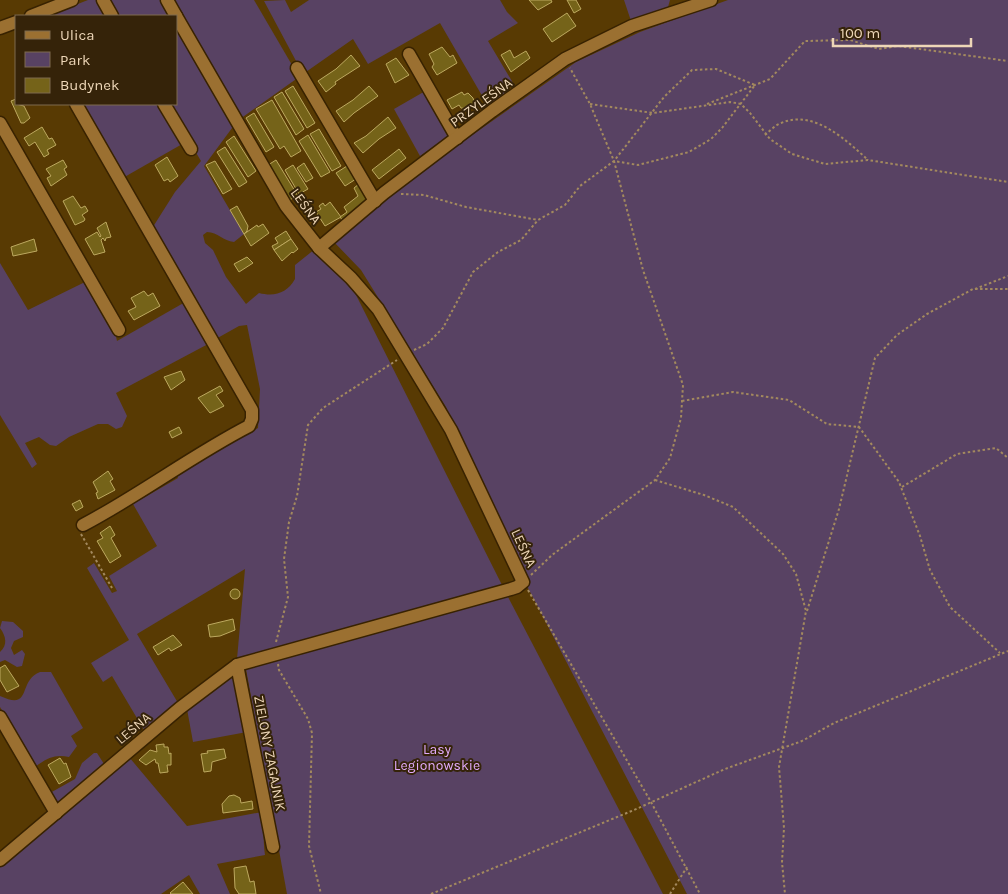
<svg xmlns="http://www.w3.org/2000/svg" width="1008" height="894" viewBox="0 0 1008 894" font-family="Karla,sans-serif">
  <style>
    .green { fill: #584263 }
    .building { fill: #756319; stroke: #bda960 }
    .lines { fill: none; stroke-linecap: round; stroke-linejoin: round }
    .minor-casing { stroke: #382200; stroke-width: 15 }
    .path { stroke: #a3895e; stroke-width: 2; stroke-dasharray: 2.5 2.5; stroke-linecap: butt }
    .minor { stroke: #9b7031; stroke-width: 12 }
    .labels { text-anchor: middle; stroke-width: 4; stroke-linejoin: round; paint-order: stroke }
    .street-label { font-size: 14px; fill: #edd6b7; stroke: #352309 }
    .park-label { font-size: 14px; fill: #e0aafa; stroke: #352309 }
  </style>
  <rect width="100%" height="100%" fill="#583a03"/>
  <g class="green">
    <polygon points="88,0 100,0 109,16 47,16"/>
    <polygon points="106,0 161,0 171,16 116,16"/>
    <polygon points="171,0 254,0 299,77 240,119"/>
    <polygon points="285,0 291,12 309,0 500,0 507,12 518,23 488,41 513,83 507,88 509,91 488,106 440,23 368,64 353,39 303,74 264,1"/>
    <polygon points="624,0 670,0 668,7 631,21"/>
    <polygon points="728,0 1008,0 1008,894 687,894 527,586 446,407 361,270 334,242 384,197 576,62 640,32"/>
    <path d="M176 25 235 124 204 166 244 234 234 242C223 241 218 232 207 232L203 235 205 243 213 250 226 277 246 304 259 293C275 297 287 293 295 279V265L315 249 355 293 503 587 237 659 245 569 137 634 178 703 144 730 112 676 103 682 91 663 129 640 87 568 94 563 112 593 117 591 109 576 157 546 133 504 178 478 176 473 258 428 260 389 247 325 239 326 214 340 151 230 175 192 201 161 167 104H176Z"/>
    <polygon points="427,90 451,134 420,156 394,109"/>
    <polygon points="78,104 161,104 184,143 121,179"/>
    <polygon points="0,263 28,310 85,282 115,332 117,341 187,301 210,343 116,393 127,416 122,427 116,429 108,424 98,424 69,437 56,446 50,445 39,437 25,443 37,464 32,468 0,415"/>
    <polygon points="507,595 663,894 287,894 246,669"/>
    <path d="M2 621 13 622 23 631V637L14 641 11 648 14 655 22 650 25 654 22 666 17 667 5 660 0 662V652C8 645 6 636 0 628Z"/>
    <path d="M40 672H51L83 728 71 736 77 746 69 757C55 754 47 758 35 767L0 707V696C33 711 17 681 40 672Z"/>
    <polygon points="236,675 247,732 193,742 187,709"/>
    <polygon points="94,753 97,753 104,764 57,805 50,793 75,779 82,763"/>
    <path d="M129 757 187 826 262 812C264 827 263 840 265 855L217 864 230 894H200L189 875 161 894H0V863Z"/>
  </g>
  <g class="building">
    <polygon points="529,0 551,0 552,2 538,10"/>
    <polygon points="567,0 576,0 581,9 574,13"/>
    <polygon points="567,13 576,26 552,42 543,29"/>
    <polygon points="442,47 450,57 453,55 457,63 437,75 432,67 434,64 429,54"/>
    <polygon points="510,50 514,58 526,51 530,58 511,72 501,55"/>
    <polygon points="351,55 360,66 335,82 336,84 326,92 318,81 336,69"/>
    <polygon points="396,58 409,75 395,83 386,64"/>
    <polygon points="293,86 315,123 307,128 285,91"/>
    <polygon points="369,86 378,96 354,113 344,122 336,111 353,100"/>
    <polygon points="282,92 304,129 296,135 274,97"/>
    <polygon points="462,92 464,95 468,93 473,98 475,105 469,109 461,108 459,105 452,109 447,100"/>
    <polygon points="16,99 16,104 24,106 30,118 24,123 21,123 11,101"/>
    <polygon points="272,100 301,151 291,157 284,146 280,149 256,109"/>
    <polygon points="254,113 274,147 266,152 246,118"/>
    <polygon points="388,117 396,128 379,139 363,153 354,143 366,136"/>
    <polygon points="42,127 49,139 52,138 56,145 47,150 49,154 44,157 35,142 29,146 24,138"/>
    <polygon points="319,129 341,166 332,171 310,134"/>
    <polygon points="308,135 330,172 321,177 299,141"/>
    <polygon points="234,136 256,171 248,177 226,142"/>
    <polygon points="225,147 247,182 239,187 217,152"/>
    <polygon points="399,149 406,158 379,179 372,170"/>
    <polygon points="167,157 178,176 170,182 168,179 164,181 155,165"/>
    <polygon points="63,160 67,167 64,169 67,175 51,186 47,178 51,176 46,169"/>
    <polygon points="276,160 298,196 289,200 268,165"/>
    <polygon points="215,161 232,189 223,194 206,165"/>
    <polygon points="304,163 313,178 306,182 297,168"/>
    <polygon points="293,165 308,189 299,194 285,170"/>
    <polygon points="347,166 356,179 345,186 336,173"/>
    <polygon points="359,184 370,200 343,221 340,217 347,212 344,207 358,196 354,188"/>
    <polygon points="73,196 81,208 85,206 88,211 82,215 85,219 84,221 75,225 63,201"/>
    <polygon points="330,202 341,217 325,226 316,212 321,209 319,206 323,203 325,206"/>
    <polygon points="237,206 248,226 247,231 244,234 230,210"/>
    <polygon points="106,222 111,237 106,238 105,241 103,238 101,240 105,252 94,255 85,239 97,232 100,237 101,236 97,228"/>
    <polygon points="263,224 269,233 251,246 244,234 257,225 258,227"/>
    <polygon points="286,231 291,239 274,250 272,246 278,243 275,238"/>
    <polygon points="34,239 37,251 13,256 11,247"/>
    <polygon points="291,239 298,249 293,253 292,252 282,261 274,250"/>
    <polygon points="247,257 253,263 239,272 234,264"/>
    <polygon points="144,291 148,296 153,293 160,306 134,320 128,311 136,307 131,298"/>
    <polygon points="181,371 185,380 171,390 164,377"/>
    <polygon points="220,386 223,391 216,395 224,406 210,413 198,398"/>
    <polygon points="179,427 182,433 172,438 169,432"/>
    <polygon points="108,471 113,479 110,481 115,490 98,499 96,493 98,492 93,482"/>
    <polygon points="80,500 83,507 76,511 72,504"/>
    <polygon points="110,526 115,535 111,538 121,556 110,563 97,541 103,538 100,533"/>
    <circle cx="235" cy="594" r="5"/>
    <polygon points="233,619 235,630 220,636 210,637 208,625"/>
    <polygon points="173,635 182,645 171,651 169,648 158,655 153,647"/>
    <polygon points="5,665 19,686 7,692 0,680 0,668"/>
    <polygon points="164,744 164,747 168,747 169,754 171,753 171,765 167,765 168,772 160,773 158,763 156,763 155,759 146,765 139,760 150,750 157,752 156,745"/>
    <polygon points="224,749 226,758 212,762 211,771 204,772 201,754 208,753 207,751"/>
    <polygon points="60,758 64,764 66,763 71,777 59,784 48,765"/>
    <polygon points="234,795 240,798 241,803 252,801 253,809 223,813 222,804 229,796"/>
    <polygon points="246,866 250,882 254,881 256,894 239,894 235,888 234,868"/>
    <polygon points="183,882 193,894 171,894 170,893"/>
  </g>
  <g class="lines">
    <defs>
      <g id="minor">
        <polyline points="103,0 112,16"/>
        <polyline points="167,0 176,16"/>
        <polyline points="31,16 72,0"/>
        <polyline points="0,28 16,22"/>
        <polyline points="409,54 457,138"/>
        <polyline points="297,68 375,201"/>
        <path d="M76 104 252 410V419L249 426C191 456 140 495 83 525"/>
        <polyline points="164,104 191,149"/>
        <polyline points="0,123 119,330"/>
        <polyline points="319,248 384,193 492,111 565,59 632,26 711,0"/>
        <polyline points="237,665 273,847"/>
        <polyline points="0,717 56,813"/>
        <polyline points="0,860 180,708 237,665 511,589 517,587 523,582 451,430 378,309 351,278 319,248 286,206 176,16"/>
      </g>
    </defs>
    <use href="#minor" class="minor-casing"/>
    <g class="path">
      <polyline points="590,104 653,113 730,102 741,104 750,113 770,139 792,154 825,164 868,160 1008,182"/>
      <polyline points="707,104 770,79 805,41 850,40 879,49 898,46 1008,61"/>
      <path d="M765 135C770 131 775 125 781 123 814 109 846 140 868 160"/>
      <polyline points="401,194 424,195 466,207 538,220"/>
      <polyline points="975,289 1008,276"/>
      <polyline points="414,350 427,344 443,328 473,272 498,252 521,240 538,220 565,205 580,186 614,161 664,97 692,70 716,69 755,85 722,128 711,139 689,152 638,165 614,161"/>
      <polyline points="682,401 733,392 789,400 827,424 859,427 899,482 920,536 930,570 950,607 1000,653"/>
      <polyline points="655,480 704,495 733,507 783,554 796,574 806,611 779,767 784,828 782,862 785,894"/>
      <polyline points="902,487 957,454 996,448 1008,458"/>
      <polyline points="81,534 112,588"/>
      <polyline points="531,575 552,555 655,480 670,458 681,418 683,385 643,270 614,161 590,104 570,68"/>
      <polyline points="528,590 651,802 700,894"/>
      <polyline points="807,611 839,509 875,358 897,335 927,314 973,289 1008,289"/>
      <polyline points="276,642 288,597 284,559 289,522 297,496 308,425 323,408 397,360"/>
      <polyline points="278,664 279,670 308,719 312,733 309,846 321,894"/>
      <polyline points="431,894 634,810 725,769 802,741 834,723 1008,651"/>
      <polyline points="670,894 687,867"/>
    </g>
    <use href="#minor" class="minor"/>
  </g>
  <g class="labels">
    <g class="street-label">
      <text transform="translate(481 102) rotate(-36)" y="5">PRZYLEŚNA</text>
      <text transform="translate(306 206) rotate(54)" y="5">LEŚNA</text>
      <text transform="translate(524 548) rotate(65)" y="5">LEŚNA</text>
      <text transform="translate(133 728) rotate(-40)" y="5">LEŚNA</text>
      <text transform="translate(270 753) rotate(79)" y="5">ZIELONY ZAGAJNIK</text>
    </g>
    <g class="park-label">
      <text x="437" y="754">Lasy<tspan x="437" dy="16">Legionowskie</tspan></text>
    </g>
  </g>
  <rect x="15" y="15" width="162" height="90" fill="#352309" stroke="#7f6b4f"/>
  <rect x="25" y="31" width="25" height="8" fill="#9b7031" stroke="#7f6b4f"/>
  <text x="60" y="40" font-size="15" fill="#edd6b7">Ulica</text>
  <rect x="25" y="52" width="25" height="15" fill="#584263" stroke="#7f6b4f"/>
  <text x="60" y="65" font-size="15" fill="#edd6b7">Park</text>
  <rect x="25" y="78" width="25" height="15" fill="#756319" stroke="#7f6b4f"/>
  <text x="60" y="90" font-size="15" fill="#edd6b7">Budynek</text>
  <path d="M833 38v8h138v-8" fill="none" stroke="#edd6b7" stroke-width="2.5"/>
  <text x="840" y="38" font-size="15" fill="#edd6b7" stroke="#352309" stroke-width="4" paint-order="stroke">100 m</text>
</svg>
